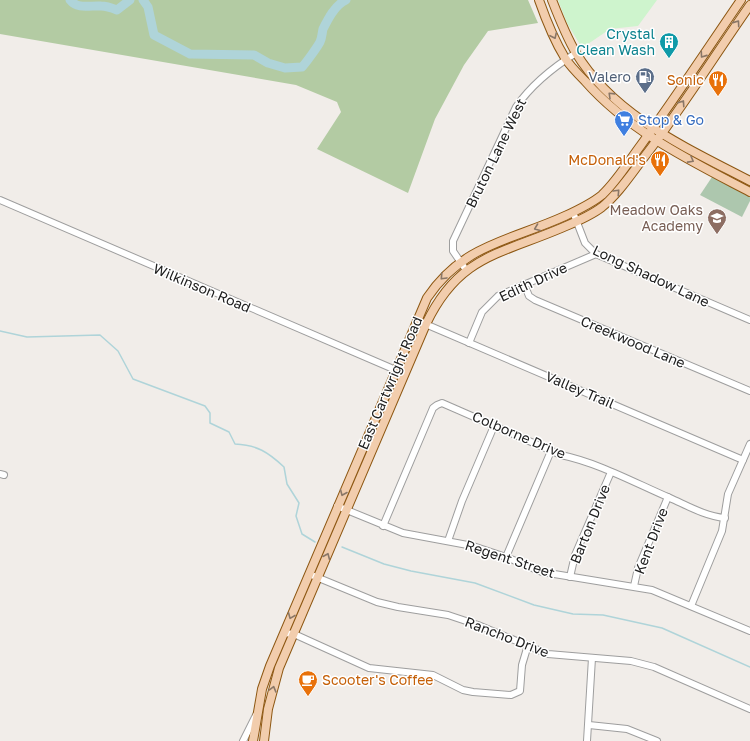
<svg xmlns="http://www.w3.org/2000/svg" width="750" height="741" viewBox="0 0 750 741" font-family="'Golos Text',sans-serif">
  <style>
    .forest { fill: #b3cba3 }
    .cemetery { fill: #adc7ae }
    .park { fill: #cef4cd }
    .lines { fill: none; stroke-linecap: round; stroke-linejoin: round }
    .stream { stroke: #afd4d9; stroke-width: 1.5 }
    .river { stroke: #afd4d9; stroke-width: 9 }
    .minor-casing { stroke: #9e9e9e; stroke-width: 8 }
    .major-casing { stroke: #8d5712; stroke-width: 10 }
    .minor { stroke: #fff; stroke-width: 6 }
    .major { stroke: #f2cdad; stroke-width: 8 }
    .oneway { stroke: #8a7767 }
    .labels { text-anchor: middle; stroke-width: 3; stroke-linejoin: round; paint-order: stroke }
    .culture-label { font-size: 14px; fill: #0d838f; stroke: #fff; text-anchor: end }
    .service-label { font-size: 14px; fill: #4e5e75; stroke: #fff; text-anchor: end }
    .food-label { font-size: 14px; fill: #c56008; stroke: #fff; text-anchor: end }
    .shop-label { font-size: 14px; fill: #366cbe; stroke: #fff; text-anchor: start }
    .street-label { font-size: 14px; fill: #212121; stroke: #fff }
    .education-label { font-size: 14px; fill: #785e54; stroke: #fff; text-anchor: end }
  </style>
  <rect width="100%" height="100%" fill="#f1ede9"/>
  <polygon class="forest" points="0,0 528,0 538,23 488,31 464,65 435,119 408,193 317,149 341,112 337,102 296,85 0,34"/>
  <polygon class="cemetery" points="712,177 750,197 750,201 742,217 700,195"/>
  <polygon class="park" points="558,0 657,0 638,26 610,29 582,48 567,23"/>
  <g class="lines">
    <g class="stream">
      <path d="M0 331 27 337 100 335 118 351 133 379 205 406 210 413V423L229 432 235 444C257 445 268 452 284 467L287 484 299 503 296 516 302 534 315 542"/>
      <polyline points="342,547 384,564 411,571 475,583 534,605 573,614 603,615 662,628 750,667"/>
    </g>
    <g class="river">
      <path d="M70 0C78 10 91 5 101 6 106 6 112 8 117 10L130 0"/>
      <path d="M143 0 148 7 154 35 190 54 254 55 268 63 285 68 302 67C306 63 318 46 320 42 322 38 322 33 323 29 328 19 335 5 346 0"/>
    </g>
    <defs>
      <g id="minor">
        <polyline points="0,200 405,374"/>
        <polyline points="573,212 585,243 596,254 750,320"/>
        <path d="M466 270 453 251V241L516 107C532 84 552 68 576 53"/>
        <polyline points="524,284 529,296 535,300 750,391"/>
        <polyline points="416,320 743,460"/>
        <polyline points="469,343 482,312 498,296 596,254"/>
        <polyline points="0,474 4,475"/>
        <polyline points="337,506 403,533 473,546 506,557 542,572 652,590 750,631"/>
        <path d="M383 526 433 408 437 405 442 403 561 455C599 463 635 483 670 498 688 506 705 516 725 518"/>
        <polyline points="448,541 462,501 494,426"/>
        <polyline points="506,557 551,451"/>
        <polyline points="309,574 377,602 398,607 448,615 478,625 548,654 631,661 654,667 750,709"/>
        <polyline points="570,577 575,555 611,472"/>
        <polyline points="634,586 638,568 668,497"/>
        <polyline points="691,606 722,531 728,494 750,444"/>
        <polyline points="284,633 294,634 369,668 433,675 463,690 473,692 511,695 520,691 522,665 528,645"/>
        <polyline points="589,725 627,729 657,741"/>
        <polyline points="243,741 256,715"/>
        <polyline points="587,741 592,658"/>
      </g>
      <g id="major">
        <path d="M539 0C546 20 554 40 565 58 570 66 578 74 585 81 630 132 691 161 750 192"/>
        <path d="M552 0C559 18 566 36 576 53 614 116 687 148 750 181"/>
        <path d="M253 741 262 689 270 666 427 298C463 244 510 241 565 216 578 210 591 204 602 195 617 181 629 161 641 145 676 97 708 48 741 0"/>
        <path d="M264 741 268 709 279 668 426 324C458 257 497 255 559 229 573 223 589 217 602 207 619 193 631 174 645 156 682 108 715 55 750 5"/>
      </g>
    </defs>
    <use href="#minor" class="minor-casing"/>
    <use href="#major" class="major-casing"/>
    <use href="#minor" class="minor"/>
    <use href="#major" class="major"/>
  </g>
  <defs><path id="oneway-chevron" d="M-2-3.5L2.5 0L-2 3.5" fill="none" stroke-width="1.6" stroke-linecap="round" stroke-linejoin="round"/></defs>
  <g class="oneway">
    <use href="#oneway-chevron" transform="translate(737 23) rotate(-55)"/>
    <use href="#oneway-chevron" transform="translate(554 36) rotate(65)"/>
    <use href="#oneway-chevron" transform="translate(703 55) rotate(125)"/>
    <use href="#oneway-chevron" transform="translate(611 95) rotate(-136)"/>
    <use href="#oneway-chevron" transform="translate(682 103) rotate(-56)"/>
    <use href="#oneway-chevron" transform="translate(691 160) rotate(29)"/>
    <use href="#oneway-chevron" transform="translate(617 192) rotate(-47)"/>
    <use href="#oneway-chevron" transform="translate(537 228) rotate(159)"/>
    <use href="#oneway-chevron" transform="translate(443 277) rotate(133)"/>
    <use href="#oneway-chevron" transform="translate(343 493) rotate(113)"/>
    <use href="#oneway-chevron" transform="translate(327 556) rotate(-67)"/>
    <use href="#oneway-chevron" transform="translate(291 616) rotate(112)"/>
    <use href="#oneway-chevron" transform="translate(273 689) rotate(-75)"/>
  </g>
  <defs>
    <symbol id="building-pin" viewBox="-11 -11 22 30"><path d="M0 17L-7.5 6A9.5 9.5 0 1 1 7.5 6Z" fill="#0f9aa8" stroke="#fff"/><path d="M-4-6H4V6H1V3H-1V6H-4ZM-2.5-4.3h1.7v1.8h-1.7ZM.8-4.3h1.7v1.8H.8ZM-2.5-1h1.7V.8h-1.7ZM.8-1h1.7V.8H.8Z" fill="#fff"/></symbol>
    <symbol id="fuel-pin" viewBox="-11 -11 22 30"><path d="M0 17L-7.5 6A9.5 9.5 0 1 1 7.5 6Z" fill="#5c6f8a" stroke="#fff"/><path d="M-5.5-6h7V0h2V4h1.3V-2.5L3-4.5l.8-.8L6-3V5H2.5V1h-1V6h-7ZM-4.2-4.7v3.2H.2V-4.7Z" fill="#fff"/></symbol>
    <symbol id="restaurant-pin" viewBox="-11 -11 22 30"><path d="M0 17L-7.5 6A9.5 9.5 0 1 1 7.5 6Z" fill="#e8710a" stroke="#fff"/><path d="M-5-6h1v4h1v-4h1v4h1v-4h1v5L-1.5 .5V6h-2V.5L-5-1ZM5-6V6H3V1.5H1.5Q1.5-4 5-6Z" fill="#fff"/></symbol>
    <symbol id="supermarket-pin" viewBox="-11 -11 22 30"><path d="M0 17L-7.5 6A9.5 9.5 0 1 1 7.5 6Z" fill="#3f7fe0" stroke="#fff"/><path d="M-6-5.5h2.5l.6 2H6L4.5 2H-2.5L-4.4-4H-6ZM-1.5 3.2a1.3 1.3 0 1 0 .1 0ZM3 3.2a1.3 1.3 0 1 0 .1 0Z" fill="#fff"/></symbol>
    <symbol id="school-pin" viewBox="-11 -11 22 30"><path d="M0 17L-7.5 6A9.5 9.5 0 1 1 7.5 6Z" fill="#8d6e63" stroke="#fff"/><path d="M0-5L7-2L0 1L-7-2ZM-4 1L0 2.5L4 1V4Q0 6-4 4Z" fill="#fff"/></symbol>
    <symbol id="cafe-pin" viewBox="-11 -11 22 30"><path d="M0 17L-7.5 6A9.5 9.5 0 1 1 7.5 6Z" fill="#e8710a" stroke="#fff"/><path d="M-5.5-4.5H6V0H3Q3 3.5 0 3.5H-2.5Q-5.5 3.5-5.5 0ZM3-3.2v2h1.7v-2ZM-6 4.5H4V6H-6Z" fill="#fff"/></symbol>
  </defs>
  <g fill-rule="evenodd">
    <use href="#building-pin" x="658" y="31" width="22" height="30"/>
    <use href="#fuel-pin" x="634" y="66" width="22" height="30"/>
    <use href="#restaurant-pin" x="707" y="69" width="22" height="30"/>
    <use href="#supermarket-pin" x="613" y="109" width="22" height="30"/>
    <use href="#restaurant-pin" x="649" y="149" width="22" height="30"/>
    <use href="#school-pin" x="706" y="207" width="22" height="30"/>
    <use href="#cafe-pin" x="297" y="669" width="22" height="30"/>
  </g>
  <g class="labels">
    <g class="culture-label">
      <text x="655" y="39">Crystal<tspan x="655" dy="16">Clean Wash</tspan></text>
    </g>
    <g class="service-label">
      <text x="631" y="82">Valero</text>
    </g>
    <g class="food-label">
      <text x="704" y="85">Sonic</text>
      <text x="646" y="165">McDonald's</text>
      <text x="322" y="685" text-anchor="start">Scooter's Coffee</text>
    </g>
    <g class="shop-label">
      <text x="638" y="125">Stop &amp; Go</text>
    </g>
    <g class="street-label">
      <text transform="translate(496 153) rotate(-64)" y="5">Bruton Lane West</text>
      <text transform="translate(651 276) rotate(25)" y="5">Long Shadow Lane</text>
      <text transform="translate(533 282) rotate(-25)" y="5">Edith Drive</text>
      <text transform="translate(202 288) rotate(23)" y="5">Wilkinson Road</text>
      <text transform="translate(633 342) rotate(23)" y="5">Creekwood Lane</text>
      <text transform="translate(390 383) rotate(-67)" y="5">East Cartwright Road</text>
      <text transform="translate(580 390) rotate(23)" y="5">Valley Trail</text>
      <text transform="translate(519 435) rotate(23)" y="5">Colborne Drive</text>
      <text transform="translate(590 524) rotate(-68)" y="5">Barton Drive</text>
      <text transform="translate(651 541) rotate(-69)" y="5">Kent Drive</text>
      <text transform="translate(510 559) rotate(18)" y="5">Regent Street</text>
      <text transform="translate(507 637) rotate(21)" y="5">Rancho Drive</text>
    </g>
    <g class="education-label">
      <text x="703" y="215">Meadow Oaks<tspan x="703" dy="16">Academy</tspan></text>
    </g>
  </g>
</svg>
